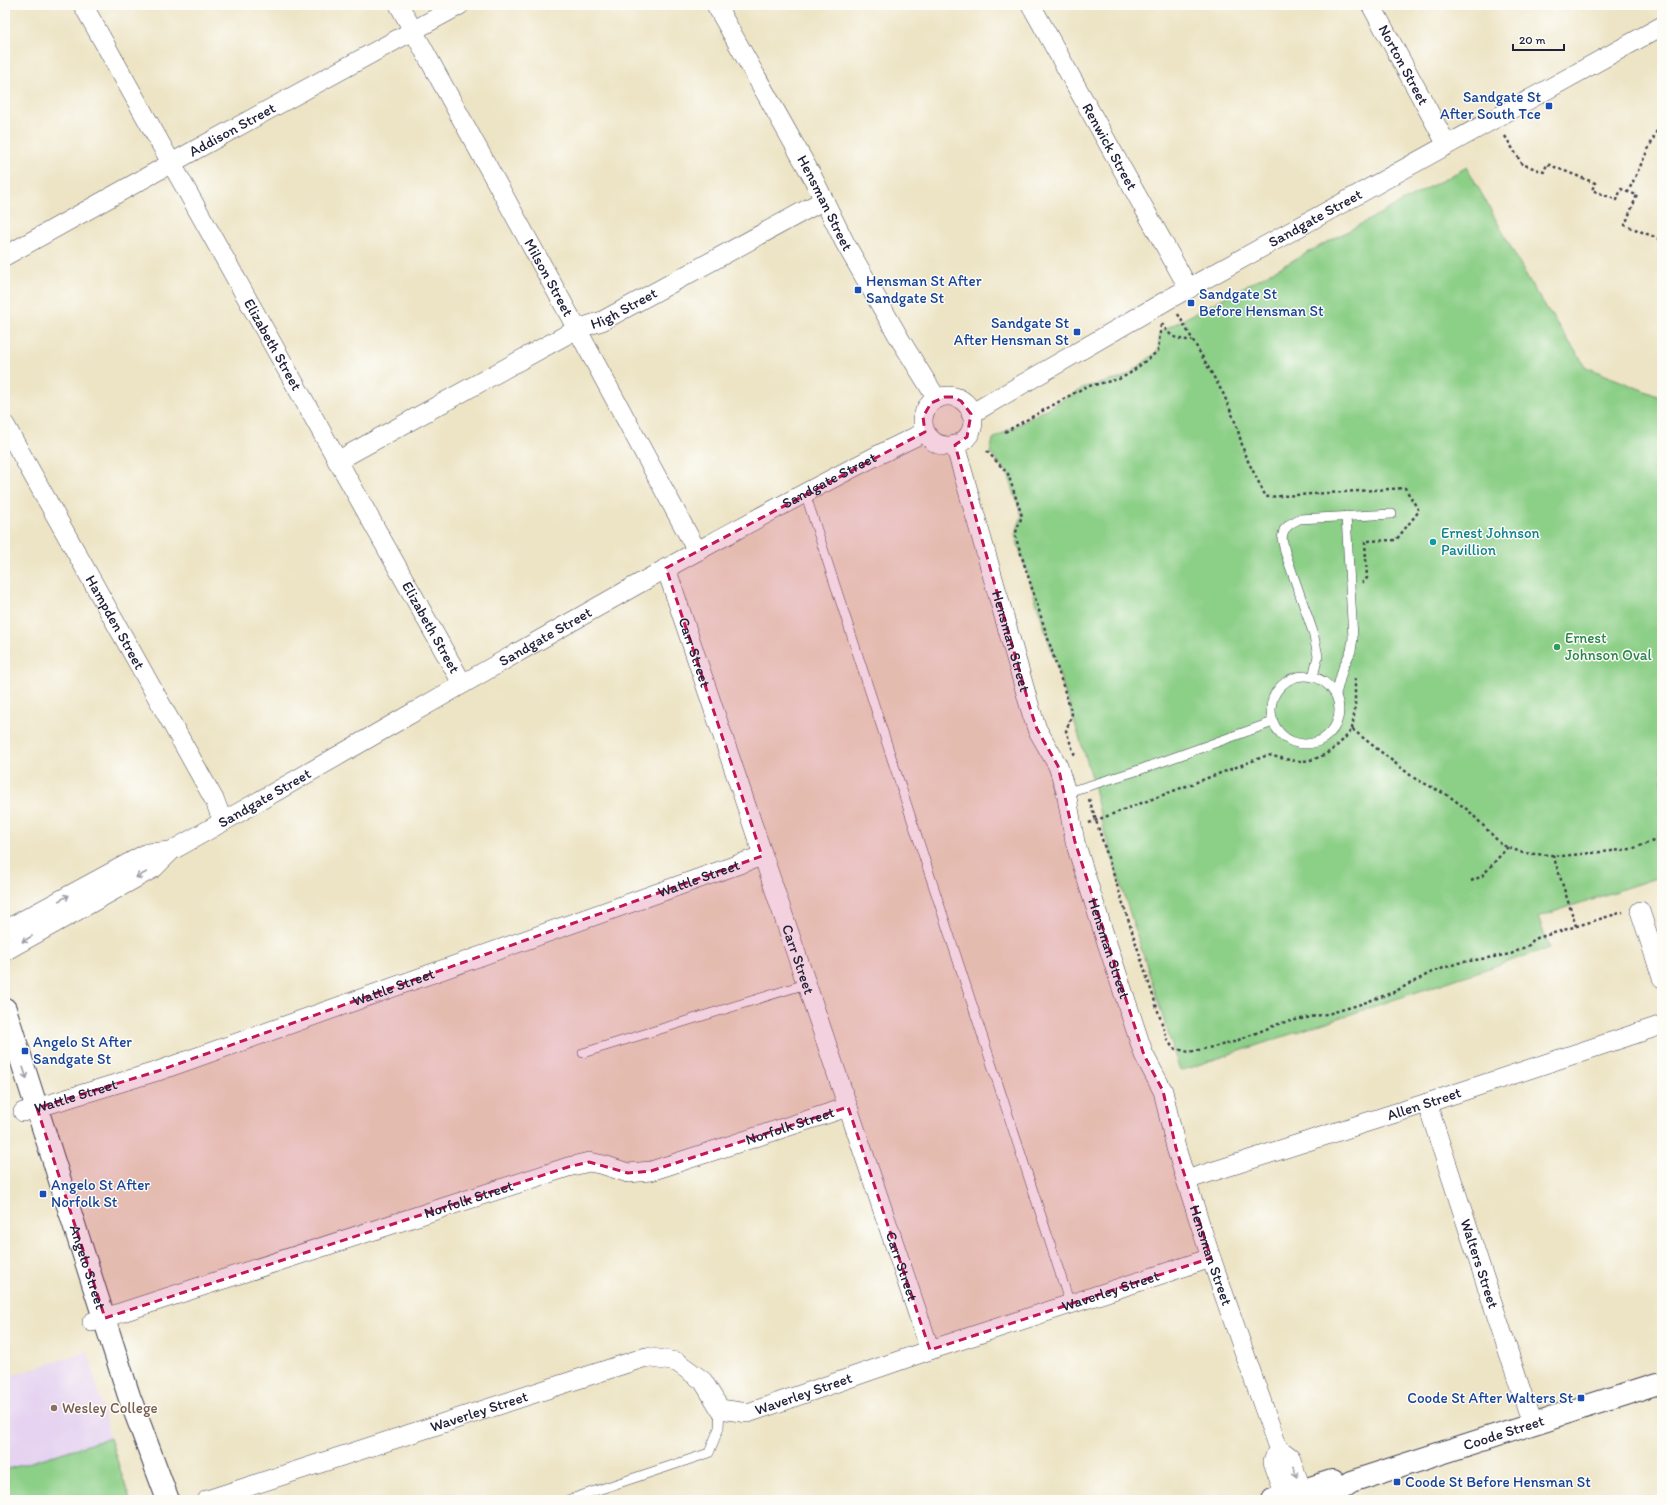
<svg xmlns="http://www.w3.org/2000/svg" width="1667" height="1505" viewBox="0 0 1667 1505" font-family="Itim,sans-serif">
  <style>
    .built { fill: #e5d3f1 }
    .green { fill: #8ccf87; stroke: #577861 }
    .lines { fill: none; stroke-linecap: round; stroke-linejoin: round }
    .service-casing { stroke: #403f50; stroke-width: 10 }
    .minor-casing { stroke: #403f50; stroke-width: 20 }
    .tertiary-casing { stroke: #403f50; stroke-width: 24 }
    .path { stroke: #403f50; stroke-width: 2.5; stroke-dasharray: 3 3; stroke-linecap: butt }
    .service { stroke: #fff; stroke-width: 9 }
    .minor { stroke: #fff; stroke-width: 19 }
    .tertiary { stroke: #fff; stroke-width: 22 }
    .oneway { stroke: #9c9ca7 }
    .marked { fill: #c2185b; fill-opacity: 0.2; stroke: #c2185b; stroke-width: 3; stroke-dasharray: 8 5; stroke-linejoin: round }
    .transit-dot { fill: #1a4fb4; stroke: #fdfcf7; stroke-width: 1.5 }
    .culture-dot { fill: #0f9aa8; stroke: #fdfcf7; stroke-width: 1.5 }
    .leisure-dot { fill: #2e9e5b; stroke: #fdfcf7; stroke-width: 1.5 }
    .education-dot { fill: #8d6e63; stroke: #fdfcf7; stroke-width: 1.5 }
    .labels { text-anchor: middle; stroke-width: 3; stroke-linejoin: round; paint-order: stroke }
    .street-label { font-size: 15px; fill: #22223b; stroke: #fdfcf7 }
    .transit-label { font-size: 15px; fill: #164399; stroke: #fdfcf7; text-anchor: start }
    .culture-label { font-size: 15px; fill: #0d838f; stroke: #fdfcf7; text-anchor: start }
    .leisure-label { font-size: 15px; fill: #27864d; stroke: #fdfcf7; text-anchor: start }
    .education-label { font-size: 15px; fill: #785e54; stroke: #fdfcf7; text-anchor: start }
  </style>
  <rect width="100%" height="100%" fill="#fdfcf7"/>
  <filter id="ink" filterUnits="userSpaceOnUse"><feTurbulence type="fractalNoise" baseFrequency=".025" numOctaves="2"/><feDisplacementMap in="SourceGraphic" scale="8" xChannelSelector="R" yChannelSelector="G"/><feConvolveMatrix kernelMatrix="1 2 1 2 8 2 1 2 1" color-interpolation-filters="sRGB"/></filter>
  <filter id="wash" filterUnits="userSpaceOnUse"><feTurbulence type="fractalNoise" baseFrequency=".012" numOctaves="4" result="noise"/><feDisplacementMap in="SourceGraphic" scale="16" xChannelSelector="R" yChannelSelector="G"/><feGaussianBlur stdDeviation="0.9" result="paint"/><feColorMatrix in="noise" values="0 0 0 0 0 0 0 0 0 0 0 0 0 0 0 0 0 1.4 0 .05"/><feComposite in="paint" operator="in"/></filter>
  <g filter="url(#wash)">
    <rect width="100%" height="100%" fill="#ede4c5"/>
    <polygon class="built" points="88,1351 110,1438 130,1500 5,1500 5,1378"/>
    <g class="green">
      <polygon points="1467,167 1535,291 1586,367 1662,398 1662,876 1538,917 1549,948 1180,1071 1103,828 1091,774 1015,535 1022,516 1008,474 990,453 993,439 1085,387 1119,379 1129,374 1158,351 1160,332"/>
      <polygon points="110,1438 130,1500 5,1500 5,1470"/>
    </g>
  </g>
  <g filter="url(#ink)">
    <g class="lines">
      <defs>
        <g id="service">
          <polyline points="805,493 1070,1304"/>
          <circle cx="1305" cy="710" r="34"/>
          <polyline points="1313,677 1318,656 1313,632 1285,552 1282,538 1284,530 1290,524 1299,519 1392,514"/>
          <polyline points="1336,694 1343,668 1351,651 1353,638 1346,516"/>
          <polyline points="1066,792 1085,787 1139,770 1273,722"/>
          <polyline points="583,1053 806,984"/>
          <polyline points="568,1500 709,1453 719,1428 720,1409"/>
        </g>
        <g id="minor">
          <path id="s1" d="M83 5 462 683"/>
          <path id="s2" d="M399 5 577 329 697 551"/>
          <path id="s3" d="M716 5 812 176 845 243 901 341 937 399"/>
          <path id="s4" d="M1031 5 1189 289"/>
          <path id="s5" d="M1371 5 1447 145"/>
          <path id="s6" d="M5 256 195 150 460 5"/>
          <circle cx="948" cy="421" r="25"/>
          <path id="s7" d="M971 414 1169 299 1662 26"/>
          <path id="s8" d="M5 425 215 801 223 822"/>
          <path id="s9" d="M955 445 1031 711 1037 729 1058 766 1066 792 1075 842 1104 934 1144 1055 1163 1091 1176 1148 1186 1180 1211 1258 1278 1448 1290 1457 1302 1491 1299 1500"/>
          <path id="s10" d="M337 461 577 329 602 321 824 200"/>
          <path id="s11" d="M666 568 930 1350"/>
          <polyline points="1640,911 1662,978"/>
          <polyline points="5,930 147,853 171,851"/>
          <path id="s12" d="M5 951 154 868 171 851C353 749 531 642 714 542 784 504 853 466 925 432"/>
          <path id="s13" d="M1427 1103 1532 1424"/>
          <path id="s14" d="M23 1112 158 1071 762 856"/>
          <path id="s15" d="M1186 1180 1427 1103 1662 1025"/>
          <path id="s16" d="M92 1322 568 1167 589 1162 604 1165 628 1173 651 1171 848 1107"/>
          <polyline points="1278,1448 1273,1462 1285,1496 1290,1500"/>
          <path id="s17" d="M207 1500 646 1357 677 1362 703 1381 720 1409 748 1413 930 1350 1211 1258"/>
        </g>
        <g id="tertiary">
          <path id="s18" d="M5 1009 129 1396 168 1500"/>
          <polyline points="1273,1500 1332,1481"/>
          <path id="s19" d="M1315 1500 1333 1494 1351 1482 1656 1384 1662 1385"/>
        </g>
      </defs>
      <use href="#service" class="service-casing"/>
      <use href="#minor" class="minor-casing"/>
      <use href="#tertiary" class="tertiary-casing"/>
      <g class="path">
        <polyline points="1662,120 1628,192 1637,195 1625,225 1662,240"/>
        <polyline points="1505,136 1522,164 1544,172 1547,164 1595,183 1592,190 1617,200 1621,189 1628,192"/>
        <polyline points="1178,314 1224,395 1236,424 1245,455 1266,497 1405,488 1419,511 1396,540 1365,541 1367,578 1362,583"/>
        <path d="M1162 323C1169 337 1177 340 1192 340"/>
        <polyline points="1005,432 1085,387 1119,379 1129,374 1158,351 1161,324"/>
        <polyline points="987,451 1008,474 1022,516 1015,535 1072,714 1066,731 1075,756"/>
        <polyline points="1352,729 1355,709 1355,677"/>
        <polyline points="1089,799 1167,1039 1173,1048 1189,1052 1231,1043 1281,1023 1331,1013 1358,1005 1394,992 1432,972 1458,963 1511,954 1529,945 1534,939 1623,912"/>
        <path d="M1089 823 1268 755C1278 757 1287 760 1297 761 1321 762 1339 747 1352 729L1414 778 1449 796 1469 811 1502 845 1523 853 1562 856 1631 849 1662 838"/>
        <polyline points="1657,840 1662,854"/>
        <polyline points="1553,855 1576,926"/>
        <polyline points="1471,881 1482,876 1508,847"/>
      </g>
      <use href="#service" class="service"/>
      <use href="#minor" class="minor"/>
      <use href="#tertiary" class="tertiary"/>
    </g>
    <defs><path id="oneway-shaft" d="M-6 0H5M1.5-3L5.5 0L1.5 3" fill="none" stroke-width="1.6" stroke-linecap="round" stroke-linejoin="round"/></defs>
    <g class="oneway">
      <use href="#oneway-shaft" transform="translate(141 875) rotate(152)"/>
      <use href="#oneway-shaft" transform="translate(64 898) rotate(-28)"/>
      <use href="#oneway-shaft" transform="translate(27 939) rotate(150)"/>
      <use href="#oneway-shaft" transform="translate(25 1073) rotate(72)"/>
      <use href="#oneway-shaft" transform="translate(1295 1472) rotate(70)"/>
    </g>
  </g>
  <path class="marked" d="M945 397H953L961 401 971 414 967 437 955 445 1031 711 1037 729 1058 766 1075 842 1144 1055 1163 1091 1176 1148 1211 1258 930 1350 848 1107 651 1171 628 1173 589 1162 568 1167 105 1318 37 1108 158 1071 762 856 666 568 925 432 923 417 931 403Z"/>
  <g class="transit-dot">
    <rect x="1545" y="102" width="8" height="8" rx="2"/>
    <rect x="854" y="286" width="8" height="8" rx="2"/>
    <rect x="1187" y="299" width="8" height="8" rx="2"/>
    <rect x="1073" y="328" width="8" height="8" rx="2"/>
    <rect x="21" y="1047" width="8" height="8" rx="2"/>
    <rect x="39" y="1190" width="8" height="8" rx="2"/>
    <rect x="1577" y="1394" width="8" height="8" rx="2"/>
    <rect x="1393" y="1478" width="8" height="8" rx="2"/>
  </g>
  <circle class="culture-dot" cx="1433" cy="542" r="4"/>
  <circle class="leisure-dot" cx="1557" cy="647" r="4"/>
  <circle class="education-dot" cx="54" cy="1408" r="4"/>
  <g class="labels">
    <g class="street-label">
      <text dy="5" stroke="none"><textPath href="#s5" startOffset="68">Norton Street</textPath></text>
      <text dy="5" stroke="none"><textPath href="#s6" startOffset="260">Addison Street</textPath></text>
      <text dy="5" stroke="none"><textPath href="#s4" startOffset="162">Renwick Street</textPath></text>
      <text dy="5" stroke="none"><textPath href="#s3" startOffset="226">Hensman Street</textPath></text>
      <text dy="5" stroke="none"><textPath href="#s7" startOffset="396">Sandgate Street</textPath></text>
      <text dy="5" stroke="none"><textPath href="#s2" startOffset="311">Milson Street</textPath></text>
      <text dy="5" stroke="none"><textPath href="#s10" startOffset="325">High Street</textPath></text>
      <text dy="5" stroke="none"><textPath href="#s1" startOffset="389">Elizabeth Street</textPath></text>
      <text dy="5" stroke="none"><textPath href="#s12" startOffset="950">Sandgate Street</textPath></text>
      <text dy="5" stroke="none"><textPath href="#s8" startOffset="226">Hampden Street</textPath></text>
      <text dy="5" stroke="none"><textPath href="#s1" startOffset="713">Elizabeth Street</textPath></text>
      <text dy="5" stroke="none"><textPath href="#s12" startOffset="626">Sandgate Street</textPath></text>
      <text dy="5" stroke="none"><textPath href="#s9" startOffset="204">Hensman Street</textPath></text>
      <text dy="5" stroke="none"><textPath href="#s11" startOffset="89">Carr Street</textPath></text>
      <text dy="5" stroke="none"><textPath href="#s12" startOffset="302">Sandgate Street</textPath></text>
      <text dy="5" stroke="none"><textPath href="#s14" startOffset="715">Wattle Street</textPath></text>
      <text dy="5" stroke="none"><textPath href="#s9" startOffset="528">Hensman Street</textPath></text>
      <text dy="5" stroke="none"><textPath href="#s11" startOffset="413">Carr Street</textPath></text>
      <text dy="5" stroke="none"><textPath href="#s14" startOffset="391">Wattle Street</textPath></text>
      <text dy="5" stroke="none"><textPath href="#s14" startOffset="55">Wattle Street</textPath></text>
      <text dy="5" stroke="none"><textPath href="#s15" startOffset="250">Allen Street</textPath></text>
      <text dy="5" stroke="none"><textPath href="#s16" startOffset="732">Norfolk Street</textPath></text>
      <text dy="5" stroke="none"><textPath href="#s16" startOffset="396">Norfolk Street</textPath></text>
      <text dy="5" stroke="none"><textPath href="#s9" startOffset="852">Hensman Street</textPath></text>
      <text dy="5" stroke="none"><textPath href="#s13" startOffset="169">Walters Street</textPath></text>
      <text dy="5" stroke="none"><textPath href="#s11" startOffset="737">Carr Street</textPath></text>
      <text dy="5" stroke="none"><textPath href="#s18" startOffset="271">Angelo Street</textPath></text>
      <text dy="5" stroke="none"><textPath href="#s17" startOffset="969">Waverley Street</textPath></text>
      <text dy="5" stroke="none"><textPath href="#s17" startOffset="645">Waverley Street</textPath></text>
      <text dy="5" stroke="none"><textPath href="#s17" startOffset="286">Waverley Street</textPath></text>
      <text dy="5" stroke="none"><textPath href="#s19" startOffset="201">Coode Street</textPath></text>
    </g>
    <g class="transit-label">
      <text x="1541" y="102" text-anchor="end">Sandgate St<tspan x="1541" dy="17">After South Tce</tspan></text>
      <text x="866" y="286">Hensman St After<tspan x="866" dy="17">Sandgate St</tspan></text>
      <text x="1199" y="299">Sandgate St<tspan x="1199" dy="17">Before Hensman St</tspan></text>
      <text x="1069" y="328" text-anchor="end">Sandgate St<tspan x="1069" dy="17">After Hensman St</tspan></text>
      <text x="33" y="1047">Angelo St After<tspan x="33" dy="17">Sandgate St</tspan></text>
      <text x="51" y="1190">Angelo St After<tspan x="51" dy="17">Norfolk St</tspan></text>
      <text x="1573" y="1403" text-anchor="end">Coode St After Walters St</text>
      <text x="1405" y="1487">Coode St Before Hensman St</text>
    </g>
    <g class="culture-label">
      <text x="1441" y="538">Ernest Johnson<tspan x="1441" dy="17">Pavillion</tspan></text>
    </g>
    <g class="leisure-label">
      <text x="1565" y="643">Ernest<tspan x="1565" dy="17">Johnson Oval</tspan></text>
    </g>
    <g class="education-label">
      <text x="62" y="1413">Wesley College</text>
    </g>
  </g>
  <rect width="1667" height="1505" fill="none" stroke="#fdfcf7" stroke-width="20"/>
  <path d="M1513 44v6h51v-6" fill="none" stroke="#22223b" stroke-width="2"/>
  <text x="1519" y="44" font-size="12" fill="#22223b" stroke="#fdfcf7" stroke-width="3" paint-order="stroke">20 m</text>
</svg>
